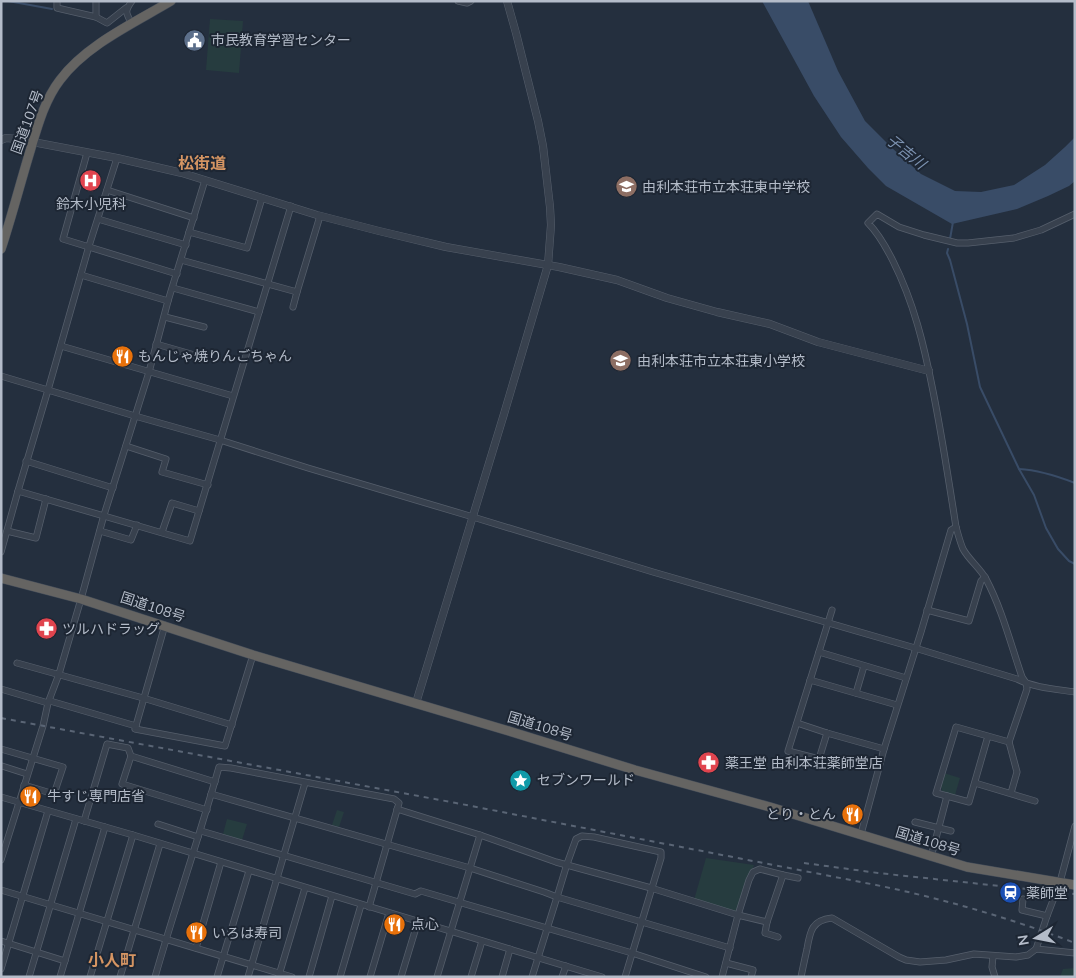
<svg xmlns="http://www.w3.org/2000/svg" width="1076" height="978" viewBox="0 0 1076 978" font-family="Mulish,'Noto Sans JP',sans-serif">
  <style>
    .green { fill: #263c3f }
    .water { fill: #394c67 }
    .lines { fill: none; stroke-linecap: round; stroke-linejoin: round }
    .stream { stroke: #394c67; stroke-width: 2 }
    .minor-casing { stroke: #565f6c; stroke-width: 7 }
    .tertiary-casing { stroke: #565f6c; stroke-width: 8 }
    .trunk-casing { stroke: #434c59; stroke-width: 10 }
    .minor { stroke: #38414e; stroke-width: 5.5 }
    .tertiary { stroke: #38414e; stroke-width: 7 }
    .trunk { stroke: #656462; stroke-width: 9 }
    .rail { stroke: #5a6575; stroke-width: 2; stroke-dasharray: 5 5; stroke-linecap: butt }
    .labels { text-anchor: middle; stroke-width: 4; stroke-linejoin: round; paint-order: stroke }
    .poi-label { font-size: 14px; fill: #b4bcc9; stroke: #1d2633; text-anchor: start }
    .street-label { font-size: 14px; fill: #b4bcc9; stroke: #1d2633 }
    .water-label { font-size: 15px; font-style: italic; fill: #7c92b1; stroke: #1d2633 }
    .quarter-label { font-size: 16px; font-weight: bold; fill: #d59563; stroke: #1d2633 }
  </style>
  <rect width="100%" height="100%" fill="#242f3e"/>
  <g class="green">
    <polygon points="210,19 243,21 239,73 206,70"/>
    <polygon points="944,773 960,778 955,795 942,791 941,786"/>
    <polygon points="337,810 344,812 339,827 332,825"/>
    <polygon points="227,819 247,824 242,840 223,834"/>
    <polygon points="706,858 754,865 738,913 694,900"/>
    <polygon points="1075,968 1075,977 1060,977 1063,969"/>
  </g>
  <polygon class="water" points="762,1 808,1 838,71 865,121 892,148 921,174 955,191 981,192 1014,185 1045,165 1065,147 1075,137 1075,181 1069,186 1048,196 1017,209 952,224 886,186 868,168 841,137 814,96"/>
  <g class="lines">
    <g class="stream">
      <polyline points="8,1 52,9"/>
      <polyline points="950,239 953,222"/>
      <polyline points="948,249 947,253 950,260 967,324 980,387 1019,469 1034,495 1046,528 1058,549 1069,561 1075,564"/>
      <path d="M1019 469C1038 470 1057 476 1075 483"/>
    </g>
    <defs>
      <g id="minor">
        <polyline points="57,1 57,8 96,17 107,23 126,8"/>
        <path d="M132 1C124 12 126 13 132 24"/>
        <polyline points="458,1 467,3 471,1"/>
        <polyline points="96,17 96,1"/>
        <polyline points="87,153 63,239 177,274"/>
        <polyline points="107,190 194,218"/>
        <polyline points="98,219 186,245"/>
        <polyline points="189,232 247,248 262,198"/>
        <polyline points="181,260 297,292 320,216"/>
        <polyline points="81,275 168,301"/>
        <polyline points="173,288 259,312"/>
        <polyline points="293,307 297,292"/>
        <polyline points="165,317 204,327"/>
        <polyline points="156,344 198,356"/>
        <polyline points="61,346 233,396"/>
        <path d="M1 376 135 416 220 440 308 468 473 517 653 572 915 648 1017 679C1035 688 1055 689 1075 692"/>
        <polyline points="126,446 166,459 162,472 208,485"/>
        <polyline points="26,461 113,488"/>
        <polyline points="18,491 190,541 291,206"/>
        <polyline points="7,531 36,538 46,499"/>
        <polyline points="100,531 131,540 137,525"/>
        <polyline points="162,532 172,503 199,511"/>
        <polyline points="1,552 18,491 48,390 89,246 117,158"/>
        <polyline points="927,610 969,621 981,581 985,577"/>
        <polyline points="165,625 135,729 225,746 253,655"/>
        <polyline points="819,652 906,678"/>
        <polyline points="17,663 143,698 232,725"/>
        <polyline points="810,680 897,705"/>
        <polyline points="1,689 48,703"/>
        <polyline points="856,693 864,666"/>
        <polyline points="50,701 136,726"/>
        <polyline points="797,723 827,733 884,749"/>
        <polyline points="827,733 819,759 788,751 832,610"/>
        <polyline points="988,736 969,802 936,793 956,727 1009,742"/>
        <polyline points="1,749 63,767 54,794 24,785"/>
        <polyline points="131,756 122,784 207,810"/>
        <polyline points="2,766 27,774"/>
        <polyline points="975,783 1035,801"/>
        <path d="M1011 793 1017 772 1009 742 1027 689 1026 683 1022 677C1011 645 1002 609 986 579 980 568 969 560 963 549 960 542 958 534 956 527 949 482 942 436 933 391 924 345 914 303 893 261 886 247 879 234 868 223L877 214 899 227 924 235 957 243H968L1014 238 1041 230 1075 214"/>
        <polyline points="211,794 470,868 544,892 557,897 730,948"/>
        <polyline points="1,797 133,835 602,977"/>
        <polyline points="397,809 480,835 556,862 651,888 738,915 767,922 783,875 760,869 753,872 749,880 738,915 722,977"/>
        <polyline points="84,821 107,744 128,748 131,756 215,782"/>
        <polyline points="915,822 951,831"/>
        <polyline points="158,824 198,837"/>
        <polyline points="201,831 415,894 421,891 632,953 706,977"/>
        <polyline points="861,834 884,749 921,632 951,530 956,527"/>
        <polyline points="931,857 947,796"/>
        <polyline points="1,860 43,726 48,703 59,674 81,599 104,515 149,372 168,301 205,180"/>
        <polyline points="783,875 798,878"/>
        <polyline points="1,890 292,977"/>
        <polyline points="1023,899 1022,910 1047,916"/>
        <polyline points="767,922 765,933 778,937"/>
        <polyline points="1,941 65,961"/>
        <polyline points="196,948 221,862"/>
        <polyline points="1036,949 1075,953"/>
        <polyline points="993,956 992,967 995,977"/>
        <polyline points="726,963 753,970 751,977"/>
        <polyline points="1,969 48,811"/>
        <polyline points="279,975 305,888"/>
        <polyline points="29,977 76,819"/>
        <polyline points="60,977 105,827"/>
        <polyline points="90,977 133,835"/>
        <polyline points="120,977 160,844"/>
        <path d="M155 977C175 907 199 838 219 767L231 768 394 799 399 803 369 907"/>
        <polyline points="217,977 249,871"/>
        <polyline points="248,977 305,783"/>
        <polyline points="309,977 332,896"/>
        <polyline points="340,977 361,905"/>
        <polyline points="370,977 389,913"/>
        <polyline points="401,977 418,921"/>
        <polyline points="437,977 480,835"/>
        <polyline points="471,977 482,941"/>
        <polyline points="502,977 510,949"/>
        <polyline points="532,977 557,897 567,864 576,839 582,836 594,837 661,852 661,858 625,977"/>
        <polyline points="562,977 566,966"/>
        <path d="M801 977C803 967 805 958 807 949 810 931 812 920 832 918L899 957 906 960 920 962 946 960 974 954 1016 957 1028 955 1036 949 1047 916 1060 882 1075 826"/>
      </g>
      <g id="tertiary">
        <polyline points="1,140 6,138 17,139 117,158 182,173 317,215 379,231 446,247 559,267 617,280 667,298 717,312 770,324 818,342 929,371"/>
        <polyline points="416,703 504,414 548,265 551,225 550,207 543,146 538,121 516,33 507,1"/>
      </g>
      <g id="trunk">
        <path d="M1 249C11 219 19 188 28 158 36 132 43 102 60 80 86 45 134 23 171 1"/>
        <polyline points="1,578 81,599 253,655 512,732 635,770 770,807 967,867 1075,885"/>
      </g>
    </defs>
    <use href="#minor" class="minor-casing"/>
    <use href="#tertiary" class="tertiary-casing"/>
    <use href="#trunk" class="trunk-casing"/>
    <use href="#minor" class="minor"/>
    <use href="#tertiary" class="tertiary"/>
    <use href="#trunk" class="trunk"/>
    <g class="rail">
      <path d="M1 718 456 803 876 885C944 899 1010 918 1075 943"/>
      <polyline points="804,863 878,873 1075,894"/>
    </g>
  </g>
  <defs>
    <symbol id="civic-disc" viewBox="-11 -11 22 22"><circle r="9.5" fill="#5c6f8a" stroke="#1d2633"/><path d="M-.6-6.5H3V-4.5H.6V-3L4-1V1h2V6H-6V1h2V-1L-.6-3ZM-1.2 2.5V6h2.4V2.5Z" fill="#fff"/></symbol>
    <symbol id="hospital-disc" viewBox="-11 -11 22 22"><circle r="9.5" fill="#e0444e" stroke="#1d2633"/><path d="M-5-5h3v3.5h4V-5h3V5h-3V1.5h-4V5h-3Z" fill="#fff"/></symbol>
    <symbol id="school-disc" viewBox="-11 -11 22 22"><circle r="9.5" fill="#8d6e63" stroke="#1d2633"/><path d="M0-5L7-2L0 1L-7-2ZM-4 1L0 2.5L4 1V4Q0 6-4 4Z" fill="#fff"/></symbol>
    <symbol id="restaurant-disc" viewBox="-11 -11 22 22"><circle r="9.5" fill="#e8710a" stroke="#1d2633"/><path d="M-5-6h1v4h1v-4h1v4h1v-4h1v5L-1.5 .5V6h-2V.5L-5-1ZM5-6V6H3V1.5H1.5Q1.5-4 5-6Z" fill="#fff"/></symbol>
    <symbol id="pharmacy-disc" viewBox="-11 -11 22 22"><circle r="9.5" fill="#e0444e" stroke="#1d2633"/><path d="M-2-6h4v4h4v4h-4v4h-4v-4h-4v-4h4Z" fill="#fff"/></symbol>
    <symbol id="sight-disc" viewBox="-11 -11 22 22"><circle r="9.5" fill="#0f9aa8" stroke="#1d2633"/><path d="M0-6L1.8-2.2L6-1.7L2.9 1.2L3.7 5.4L0 3.3L-3.7 5.4L-2.9 1.2L-6-1.7L-1.8-2.2Z" fill="#fff"/></symbol>
    <symbol id="station-disc" viewBox="-11 -11 22 22"><circle r="9.5" fill="#1a4fb4" stroke="#1d2633"/><path d="M-3-6H3Q5-6 5-4V2Q5 4 3 4L4.5 6H3L1.5 4h-3L-3 6H-4.5L-3 4Q-5 4-5 2V-4Q-5-6-3-6ZM-3.5-4v3h7v-3ZM-3.5 1v1.5H-2V1ZM2 1v1.5H3.5V1Z" fill="#fff"/></symbol>
  </defs>
  <g fill-rule="evenodd">
    <use href="#civic-disc" x="182" y="28" width="25" height="25"/>
    <use href="#hospital-disc" x="78" y="168" width="25" height="25"/>
    <use href="#school-disc" x="614" y="174" width="25" height="25"/>
    <use href="#restaurant-disc" x="110" y="344" width="25" height="25"/>
    <use href="#school-disc" x="608" y="348" width="25" height="25"/>
    <use href="#pharmacy-disc" x="34" y="616" width="25" height="25"/>
    <use href="#pharmacy-disc" x="696" y="750" width="25" height="25"/>
    <use href="#sight-disc" x="508" y="768" width="25" height="25"/>
    <use href="#restaurant-disc" x="18" y="784" width="25" height="25"/>
    <use href="#restaurant-disc" x="840" y="802" width="25" height="25"/>
    <use href="#station-disc" x="998" y="880" width="25" height="25"/>
    <use href="#restaurant-disc" x="382" y="912" width="25" height="25"/>
    <use href="#restaurant-disc" x="184" y="920" width="25" height="25"/>
  </g>
  <g class="labels">
    <g class="poi-label">
      <text x="211" y="45">市民教育学習センター</text>
      <text x="642" y="192">由利本荘市立本荘東中学校</text>
      <text x="91" y="209" text-anchor="middle">鈴木小児科</text>
      <text x="138" y="361">もんじゃ焼りんごちゃん</text>
      <text x="637" y="366">由利本荘市立本荘東小学校</text>
      <text x="62" y="634">ツルハドラッグ</text>
      <text x="725" y="768">薬王堂 由利本荘薬師堂店</text>
      <text x="537" y="785">セブンワールド</text>
      <text x="47" y="801">牛すじ専門店省</text>
      <text x="836" y="819" text-anchor="end">とり・とん</text>
      <text x="1026" y="898">薬師堂</text>
      <text x="411" y="929">点心</text>
      <text x="212" y="938">いろは寿司</text>
    </g>
    <g class="street-label">
      <text transform="translate(27 122) rotate(-70)" y="5">国道107号</text>
      <text transform="translate(153 607) rotate(18)" y="5">国道108号</text>
      <text transform="translate(540 726) rotate(17)" y="5">国道108号</text>
      <text transform="translate(928 841) rotate(17)" y="5">国道108号</text>
    </g>
    <g class="water-label">
      <text transform="translate(906 152) rotate(39)" y="5">子吉川</text>
    </g>
    <g class="quarter-label">
      <text x="202" y="169">松街道</text>
      <text x="112" y="966">小人町</text>
    </g>
  </g>
  <rect width="1076" height="978" fill="none" stroke="#b4bcc9" stroke-width="5"/>
  <g transform="translate(1036 938) rotate(260)" stroke="#1d2633" stroke-width="4" paint-order="stroke">
  <path d="M0-4L9 19L0 12L-9 19Z" fill="#b4bcc9"/>
  <text y="-8" font-size="14" font-weight="bold" text-anchor="middle" fill="#b4bcc9">N</text>
  </g>
</svg>
